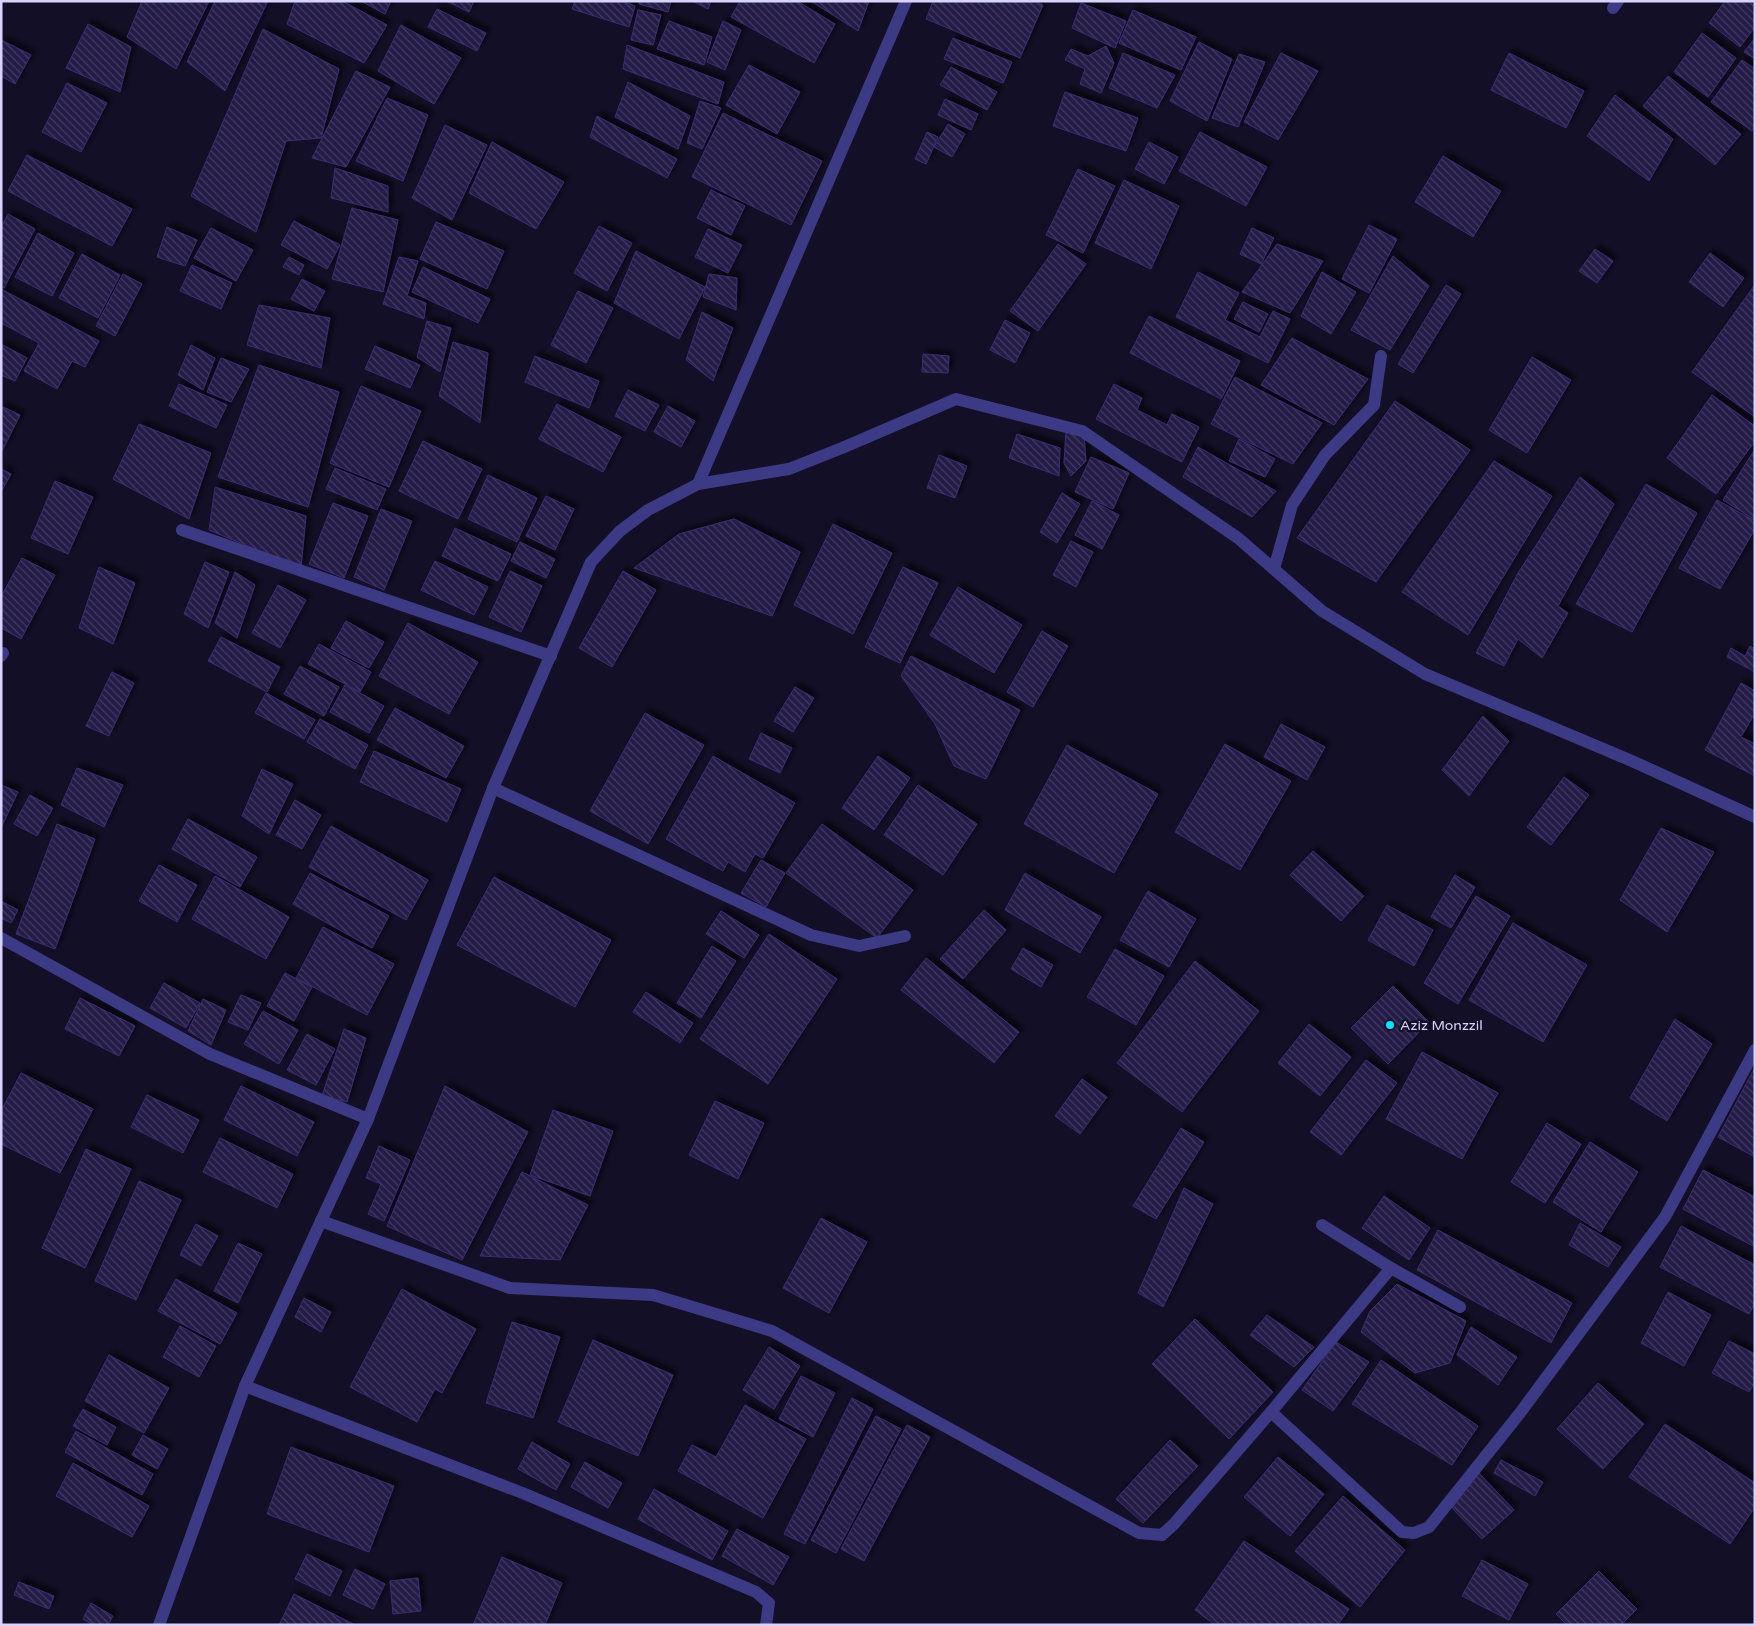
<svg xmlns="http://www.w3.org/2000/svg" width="1756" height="1626" viewBox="0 0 1756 1626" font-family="'Varela Round',sans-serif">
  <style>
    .building { fill: url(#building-back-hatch); stroke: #3b2d73; filter: url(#shadow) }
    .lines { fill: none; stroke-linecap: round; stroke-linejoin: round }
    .minor { stroke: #3d3a85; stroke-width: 12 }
    .poi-dot { fill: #00e5ff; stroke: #130f26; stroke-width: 2 }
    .labels { text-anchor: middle; stroke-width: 4.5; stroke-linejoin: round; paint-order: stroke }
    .poi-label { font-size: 14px; fill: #d9d4ff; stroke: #130f26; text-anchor: start }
  </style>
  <defs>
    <pattern id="building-back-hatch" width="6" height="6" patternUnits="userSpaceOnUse" patternTransform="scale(1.25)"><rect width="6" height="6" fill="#241b47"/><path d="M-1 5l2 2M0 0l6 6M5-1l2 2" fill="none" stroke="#433b63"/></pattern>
    <filter id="shadow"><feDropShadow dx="4.5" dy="-4.5" stdDeviation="2.5" flood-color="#0009"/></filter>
  </defs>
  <rect width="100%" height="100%" fill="#130f26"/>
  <g class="building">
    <polygon points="142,1 209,1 176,69 127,37"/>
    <polygon points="215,1 268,1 225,91 187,62"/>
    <polygon points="295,1 342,1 387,25 364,63 287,24"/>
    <polygon points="361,1 391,1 385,14"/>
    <polygon points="446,1 474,1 469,12"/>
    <polygon points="575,1 621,1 635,6 629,27 572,9"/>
    <polygon points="640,1 671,1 668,12 639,4"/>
    <polygon points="692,1 711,1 708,9"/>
    <polygon points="740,1 797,1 835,24 814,63 731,17"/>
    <polygon points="811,1 869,1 858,31"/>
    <polygon points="933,1 1035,1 1043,5 1020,58 926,19"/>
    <polygon points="1725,1 1755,1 1755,27 1740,47 1709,23"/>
    <polygon points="1081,3 1126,21 1115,48 1072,28"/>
    <polygon points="437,9 486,33 477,51 428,27"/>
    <polygon points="638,10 661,15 653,45 631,40"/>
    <polygon points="1133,10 1196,37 1181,70 1119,43"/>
    <polygon points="669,21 712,37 704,65 657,49"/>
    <polygon points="723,21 741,30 725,70 707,62"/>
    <polygon points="88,24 131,47 120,92 66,68"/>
    <polygon points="401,25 461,58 434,104 378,71"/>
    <polygon points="263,29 339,69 321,138 286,141 256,232 191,196"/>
    <polygon points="1702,33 1736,58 1708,97 1674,72"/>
    <polygon points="953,38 1012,62 1003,83 944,59"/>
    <polygon points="1755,38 1755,59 1744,52"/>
    <polygon points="1,40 31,55 15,84 1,76"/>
    <polygon points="1199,42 1232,59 1207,121 1170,101"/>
    <polygon points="627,45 724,82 718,104 623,69"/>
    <polygon points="1106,46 1114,63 1101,93 1080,84 1085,69 1065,60 1071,49 1088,56"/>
    <polygon points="1123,53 1175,75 1157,108 1109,88"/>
    <polygon points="1281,53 1318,71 1278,140 1244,122"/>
    <polygon points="1509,53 1584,91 1566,128 1491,90"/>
    <polygon points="1239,54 1265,62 1238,127 1212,118"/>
    <polygon points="1742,60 1755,69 1755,126 1752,131 1711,102"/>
    <polygon points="749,65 800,92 777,134 726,105"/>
    <polygon points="951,67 997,92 987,110 940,85"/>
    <polygon points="356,71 390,87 346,167 312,158"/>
    <polygon points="1668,76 1741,134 1715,165 1643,106"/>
    <polygon points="628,82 690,116 678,149 615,117"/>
    <polygon points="67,83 107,103 81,152 42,132"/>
    <polygon points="1065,92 1138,118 1126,151 1053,126"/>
    <polygon points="1615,95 1673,139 1649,181 1587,136"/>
    <polygon points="387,98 428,115 403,181 356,161"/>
    <polygon points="945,99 978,114 971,130 938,115"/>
    <polygon points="700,101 721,108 702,149 687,143"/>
    <polygon points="723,113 822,161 791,225 692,177"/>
    <polygon points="597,116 677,159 667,178 590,137"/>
    <polygon points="948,124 965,134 952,157 934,147"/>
    <polygon points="445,125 487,145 452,220 412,198"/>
    <polygon points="927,132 938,137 926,164 915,159"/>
    <polygon points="1200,132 1267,167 1246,206 1179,171"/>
    <polygon points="492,142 564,182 536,229 469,193"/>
    <polygon points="1149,142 1178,157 1164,184 1135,169"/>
    <polygon points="27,155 132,209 112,246 8,191"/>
    <polygon points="1443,156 1501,191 1473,237 1415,202"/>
    <polygon points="335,168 388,186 388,212 331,198"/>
    <polygon points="1078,169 1115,186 1083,253 1046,235"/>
    <polygon points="1124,180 1179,206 1151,269 1095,243"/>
    <polygon points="711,190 745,206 731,235 697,218"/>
    <polygon points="352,208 398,220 383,292 332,279"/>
    <polygon points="8,214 35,229 4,288 1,287 1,228"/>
    <polygon points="294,221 340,245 327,269 281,245"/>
    <polygon points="436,222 504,251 487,289 420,259"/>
    <polygon points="1369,225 1397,239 1369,293 1342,279"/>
    <polygon points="599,226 632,243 607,291 574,273"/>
    <polygon points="167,227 197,240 185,266 157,257"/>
    <polygon points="211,228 253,250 236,281 194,258"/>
    <polygon points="1252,228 1274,238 1261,264 1240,254"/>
    <polygon points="708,229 742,245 728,273 695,257"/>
    <polygon points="38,233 74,253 52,296 15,277"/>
    <polygon points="1058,244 1086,264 1038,331 1010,311"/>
    <polygon points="1277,244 1323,261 1290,313 1242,292"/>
    <polygon points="1595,249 1613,261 1597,283 1579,271"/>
    <polygon points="636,251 705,287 679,339 614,303"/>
    <polygon points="1710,253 1744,278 1723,307 1689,282"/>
    <polygon points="82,254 120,275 98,318 59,298"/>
    <polygon points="1393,256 1429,286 1390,350 1351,330"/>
    <polygon points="289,257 304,265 299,275 283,267"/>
    <polygon points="399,257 418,261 407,296 426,303 424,319 383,304"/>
    <polygon points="192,265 232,283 221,309 180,291"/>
    <polygon points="423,267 490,299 478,323 412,292"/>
    <polygon points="1198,272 1239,293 1225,320 1260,337 1273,311 1290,319 1268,363 1176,317"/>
    <polygon points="1322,272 1356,292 1331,334 1301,316"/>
    <polygon points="123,274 142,284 115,336 96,326"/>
    <polygon points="709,274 737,278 736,310 703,297"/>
    <polygon points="302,279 325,291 314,311 291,299"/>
    <polygon points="1446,285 1461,294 1413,373 1398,364"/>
    <polygon points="1754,286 1755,286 1755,417 1692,372"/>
    <polygon points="1,289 99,341 85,367 72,361 57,389 24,371 39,343 1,323"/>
    <polygon points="578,291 613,308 586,363 551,345"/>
    <polygon points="1243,302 1268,314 1259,332 1234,319"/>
    <polygon points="259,305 330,318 321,368 247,345"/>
    <polygon points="702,312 733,328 713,381 686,360"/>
    <polygon points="1149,316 1240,361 1221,399 1130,353"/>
    <polygon points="1005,320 1030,333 1015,363 990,350"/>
    <polygon points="427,321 451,328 440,372 417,357"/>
    <polygon points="1292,338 1368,379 1334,425 1261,385"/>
    <polygon points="453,342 488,353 480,423 439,396"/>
    <polygon points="1,344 27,358 15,381 1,375"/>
    <polygon points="191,345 215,358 203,390 178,375"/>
    <polygon points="375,346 420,365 410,388 365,369"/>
    <polygon points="923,354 949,356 948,373 922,372"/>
    <polygon points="535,356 599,381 589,408 525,382"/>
    <polygon points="1532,357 1571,380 1527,453 1489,430"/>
    <polygon points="221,358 249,369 231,402 207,392"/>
    <polygon points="259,365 339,392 308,507 218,477"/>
    <polygon points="1235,377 1322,423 1293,464 1211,424"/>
    <polygon points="179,384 227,405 216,428 169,406"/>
    <polygon points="1114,384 1142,398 1137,410 1167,425 1172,414 1199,427 1182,462 1096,419"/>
    <polygon points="361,386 421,411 389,487 330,463"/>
    <polygon points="628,390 659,405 645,431 615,416"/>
    <polygon points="1712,395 1755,426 1755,441 1716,494 1667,458"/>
    <polygon points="1395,401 1470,450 1376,582 1297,538"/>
    <polygon points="557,404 621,437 603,472 539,439"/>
    <polygon points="1,406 20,415 1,453"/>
    <polygon points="668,406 695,421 681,447 654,432"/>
    <polygon points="139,424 211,453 189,519 113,479"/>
    <polygon points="1066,431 1084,436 1086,461 1071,476 1064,463"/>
    <polygon points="1017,434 1060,448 1059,476 1009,458"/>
    <polygon points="1239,439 1275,459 1265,477 1229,461"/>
    <polygon points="423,441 482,469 458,519 399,491"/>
    <polygon points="1198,447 1276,491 1252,517 1183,477"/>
    <polygon points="1755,449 1755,520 1723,500"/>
    <polygon points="939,455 967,466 955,498 927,488"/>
    <polygon points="1091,457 1129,473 1113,509 1075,492"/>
    <polygon points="1494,461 1552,496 1468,635 1402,592"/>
    <polygon points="335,468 386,489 377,510 326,489"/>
    <polygon points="1,469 11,474 1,492"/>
    <polygon points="488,475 537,498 517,542 468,519"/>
    <polygon points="1580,477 1614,504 1558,606 1568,613 1542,658 1518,639 1504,666 1476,653 1518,573"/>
    <polygon points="55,481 93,497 68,554 31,538"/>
    <polygon points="1646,484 1697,513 1632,632 1576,604"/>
    <polygon points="215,487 306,516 301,568 209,530"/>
    <polygon points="1062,493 1080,504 1057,543 1040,532"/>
    <polygon points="546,496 574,509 555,550 526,536"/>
    <polygon points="1717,500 1755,521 1755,529 1720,589 1679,568"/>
    <polygon points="1092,501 1119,515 1102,549 1075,535"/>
    <polygon points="333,503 368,516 344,578 309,564"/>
    <polygon points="381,509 412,521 384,590 354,577"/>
    <polygon points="734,519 800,552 772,616 634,568 679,534"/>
    <polygon points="833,524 892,553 853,634 794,605"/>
    <polygon points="455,528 511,554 498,581 442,556"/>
    <polygon points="1071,541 1093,552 1076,587 1053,575"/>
    <polygon points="520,542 555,559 546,578 511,561"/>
    <polygon points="22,558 55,575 21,639 1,628 1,597"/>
    <polygon points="435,561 488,587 474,615 421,590"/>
    <polygon points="205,562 229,572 208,628 184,614"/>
    <polygon points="99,567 135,583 113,644 79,628"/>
    <polygon points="903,567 938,583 900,663 865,647"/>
    <polygon points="510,571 542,586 521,632 489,617"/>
    <polygon points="623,571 656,590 612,667 579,648"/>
    <polygon points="235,572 255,585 237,638 215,623"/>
    <polygon points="278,585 306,600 280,648 252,633"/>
    <polygon points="958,587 1022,625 994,673 930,635"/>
    <polygon points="346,621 384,642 369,668 331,648"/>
    <polygon points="408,623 478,662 449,714 379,676"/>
    <polygon points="1042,631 1068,646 1033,707 1007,692"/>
    <polygon points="221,637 280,667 267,692 208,661"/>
    <polygon points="319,644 371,672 360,692 308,664"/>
    <polygon points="1750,646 1755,649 1755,672 1727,657 1731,648 1745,656"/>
    <polygon points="911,656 1020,710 986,779 954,766 935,724 901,676"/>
    <polygon points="300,666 339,687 324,716 284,694"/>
    <polygon points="112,672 134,683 109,736 86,726"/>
    <polygon points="1741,683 1755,691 1755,713 1741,737 1755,744 1755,776 1705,750"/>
    <polygon points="345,685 384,706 369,733 330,712"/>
    <polygon points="795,687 814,698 793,732 774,721"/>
    <polygon points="266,693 315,720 304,739 255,713"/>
    <polygon points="395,708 464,746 446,778 377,740"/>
    <polygon points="645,713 704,745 648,844 590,811"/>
    <polygon points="1483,716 1509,741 1469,796 1442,770"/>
    <polygon points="320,719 368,745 355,769 307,742"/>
    <polygon points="1281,724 1325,747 1307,780 1264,757"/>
    <polygon points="761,733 792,748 780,773 749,759"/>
    <polygon points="1225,744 1291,781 1240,870 1175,832"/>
    <polygon points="1067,745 1158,794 1114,873 1024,824"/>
    <polygon points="374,751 461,789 447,822 360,782"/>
    <polygon points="713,756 795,803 763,858 755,854 745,872 728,862 723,871 666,839"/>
    <polygon points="878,756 910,778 874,830 842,808"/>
    <polygon points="77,768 123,785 104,827 61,805"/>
    <polygon points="262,769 293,784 269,834 242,816"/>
    <polygon points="1564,777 1589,795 1551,845 1527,827"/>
    <polygon points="1,785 18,792 1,828"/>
    <polygon points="918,785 977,824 943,875 884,835"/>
    <polygon points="30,795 53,808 37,836 14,824"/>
    <polygon points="295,800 321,815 302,849 276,835"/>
    <polygon points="188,819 257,857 240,887 172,849"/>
    <polygon points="57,824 95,839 55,949 16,934"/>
    <polygon points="822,824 913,890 877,938 786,873"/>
    <polygon points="331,826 428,880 406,920 309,867"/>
    <polygon points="1661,828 1714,852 1667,932 1620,900"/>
    <polygon points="1313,851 1364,896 1341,921 1290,875"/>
    <polygon points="761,860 785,873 766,907 741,893"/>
    <polygon points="159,865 197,885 177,922 139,901"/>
    <polygon points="310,873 389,916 372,948 293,904"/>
    <polygon points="1025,873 1101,917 1080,953 1005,910"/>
    <polygon points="1455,875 1475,887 1451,928 1431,917"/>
    <polygon points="215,876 289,917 266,959 192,919"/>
    <polygon points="494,877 611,940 575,1007 457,945"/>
    <polygon points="1148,891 1196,919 1169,967 1120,940"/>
    <polygon points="1476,896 1510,916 1458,1004 1424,983"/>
    <polygon points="1,901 18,910 11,923 1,918"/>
    <polygon points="1387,905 1433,930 1414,966 1368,940"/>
    <polygon points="984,910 1006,930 963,979 940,959"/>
    <polygon points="721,911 759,935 744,958 706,934"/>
    <polygon points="1513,923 1587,965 1543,1042 1469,1000"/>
    <polygon points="323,927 394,964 367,1015 296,978"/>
    <polygon points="769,934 837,979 768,1084 700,1039"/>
    <polygon points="712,946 736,961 701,1018 677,1003"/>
    <polygon points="1023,948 1053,965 1041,987 1011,969"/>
    <polygon points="1115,949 1164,976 1136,1025 1087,997"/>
    <polygon points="926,958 1019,1032 994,1063 901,990"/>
    <polygon points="1195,961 1259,1011 1182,1112 1117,1063"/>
    <polygon points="285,973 312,987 294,1021 267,1006"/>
    <polygon points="164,983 200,1003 186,1028 150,1008"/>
    <polygon points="1393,986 1429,1022 1388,1064 1351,1028"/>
    <polygon points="646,992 693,1023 680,1043 633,1012"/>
    <polygon points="241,995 261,1003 248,1030 228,1022"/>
    <polygon points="80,998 135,1026 119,1056 65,1029"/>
    <polygon points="203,999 226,1010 211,1045 188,1031"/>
    <polygon points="263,1011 298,1030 279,1064 244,1044"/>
    <polygon points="1675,1019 1712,1044 1667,1121 1630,1098"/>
    <polygon points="1309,1024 1351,1057 1320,1096 1278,1063"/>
    <polygon points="344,1029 366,1038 347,1102 322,1096"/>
    <polygon points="307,1034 335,1049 316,1085 287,1070"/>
    <polygon points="1422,1052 1498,1093 1462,1159 1386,1119"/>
    <polygon points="1366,1060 1397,1083 1341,1155 1310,1132"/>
    <polygon points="1755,1067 1755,1157 1718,1137"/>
    <polygon points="21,1073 93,1109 60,1173 1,1144 1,1111"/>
    <polygon points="1082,1079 1107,1097 1080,1134 1055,1116"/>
    <polygon points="241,1086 314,1122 297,1156 224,1120"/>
    <polygon points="445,1086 528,1132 462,1260 387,1226"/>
    <polygon points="147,1095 199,1120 183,1153 131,1127"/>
    <polygon points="715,1101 764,1123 738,1179 689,1155"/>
    <polygon points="553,1110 613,1131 590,1196 530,1175"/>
    <polygon points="1547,1123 1581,1144 1545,1203 1511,1182"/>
    <polygon points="1181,1128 1204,1142 1156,1219 1133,1206"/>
    <polygon points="220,1138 293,1174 277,1208 203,1172"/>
    <polygon points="1590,1142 1638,1172 1601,1232 1553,1202"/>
    <polygon points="379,1146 410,1160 384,1221 368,1214 381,1184 366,1178"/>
    <polygon points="86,1149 131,1169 85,1268 42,1248"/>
    <polygon points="1703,1170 1755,1197 1755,1247 1683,1209"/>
    <polygon points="522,1172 588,1205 560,1260 480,1256"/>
    <polygon points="139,1181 181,1200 136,1300 95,1281"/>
    <polygon points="1184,1188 1213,1204 1163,1307 1138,1293"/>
    <polygon points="1384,1196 1430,1228 1409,1260 1362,1228"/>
    <polygon points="821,1218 867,1242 829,1313 783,1288"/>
    <polygon points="1580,1223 1621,1247 1608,1267 1569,1245"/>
    <polygon points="196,1224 218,1236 201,1266 180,1255"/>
    <polygon points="1681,1226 1755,1265 1755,1303 1749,1314 1660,1267"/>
    <polygon points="1438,1230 1572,1303 1551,1343 1417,1270"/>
    <polygon points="238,1243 262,1254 238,1303 214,1291"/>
    <polygon points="176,1279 237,1313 220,1344 158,1311"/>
    <polygon points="1397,1284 1466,1321 1450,1363 1415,1373 1361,1332 1370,1311"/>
    <polygon points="402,1289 476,1329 442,1393 435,1389 417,1422 350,1387"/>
    <polygon points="1668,1292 1711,1315 1684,1366 1641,1343"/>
    <polygon points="304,1298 331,1312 321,1332 295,1317"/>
    <polygon points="1267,1315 1314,1347 1294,1367 1250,1335"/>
    <polygon points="1195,1319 1273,1392 1229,1439 1152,1364"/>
    <polygon points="512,1322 560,1337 533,1418 486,1403"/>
    <polygon points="180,1326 216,1346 199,1377 163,1357"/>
    <polygon points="1471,1327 1517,1357 1498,1385 1457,1355"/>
    <polygon points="593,1340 673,1375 638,1456 558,1422"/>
    <polygon points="1729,1341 1755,1354 1755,1382 1749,1392 1712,1373"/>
    <polygon points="1336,1342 1369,1362 1333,1411 1302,1390"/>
    <polygon points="769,1347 800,1366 774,1409 743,1390"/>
    <polygon points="109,1355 169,1388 144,1433 85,1401"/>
    <polygon points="1381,1360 1478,1426 1452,1465 1352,1404"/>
    <polygon points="801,1376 835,1393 813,1437 779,1419"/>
    <polygon points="1598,1383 1644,1424 1603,1469 1557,1429"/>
    <polygon points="852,1398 873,1409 805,1544 784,1534"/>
    <polygon points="745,1405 806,1439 763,1518 678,1471 692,1445 716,1457"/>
    <polygon points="83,1409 116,1427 107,1445 73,1426"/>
    <polygon points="876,1416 901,1429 836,1553 811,1540"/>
    <polygon points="1665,1424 1755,1483 1755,1507 1730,1544 1629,1477"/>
    <polygon points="907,1425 930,1437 864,1561 841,1549"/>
    <polygon points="76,1431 153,1474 142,1495 65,1452"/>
    <polygon points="143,1435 168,1449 157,1469 132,1455"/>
    <polygon points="1170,1440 1198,1466 1143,1523 1116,1499"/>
    <polygon points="532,1442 570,1464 556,1490 518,1469"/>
    <polygon points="291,1447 394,1486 369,1552 267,1514"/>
    <polygon points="1278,1457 1324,1494 1290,1536 1244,1497"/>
    <polygon points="1501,1460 1543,1482 1535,1496 1494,1473"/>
    <polygon points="585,1462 622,1483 608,1508 571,1487"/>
    <polygon points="73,1463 149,1506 132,1537 56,1496"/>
    <polygon points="1478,1472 1514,1510 1482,1539 1452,1508"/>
    <polygon points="654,1489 728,1531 712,1560 638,1519"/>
    <polygon points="1343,1496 1405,1550 1360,1607 1295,1551"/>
    <polygon points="737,1529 789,1557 773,1585 722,1556"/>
    <polygon points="1244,1541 1349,1609 1338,1625 1215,1625 1195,1610"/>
    <polygon points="307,1554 342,1571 330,1596 295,1579"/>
    <polygon points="502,1557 562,1583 545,1625 473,1625"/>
    <polygon points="1482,1560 1528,1584 1509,1620 1462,1596"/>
    <polygon points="355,1569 385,1584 373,1609 343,1595"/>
    <polygon points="1599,1571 1637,1609 1621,1625 1567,1625 1556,1614"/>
    <polygon points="418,1578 421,1611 393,1614 390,1581"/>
    <polygon points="19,1582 54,1596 49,1609 14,1595"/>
    <polygon points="294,1594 355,1625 279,1625"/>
    <polygon points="91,1603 113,1616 108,1625 93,1625 83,1619"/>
  </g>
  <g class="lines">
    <g class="minor">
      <polyline points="1613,8 1618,1"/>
      <polyline points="698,484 789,469 842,448 956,399 1082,431 1238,538 1322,611 1425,674 1632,761 1755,817"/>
      <polyline points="182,530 551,656"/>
      <polyline points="1274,569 1292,505 1325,455 1374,405 1381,356"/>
      <polyline points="1,656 3,653"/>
      <polyline points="493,788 811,935 859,946 905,936"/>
      <polyline points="1,938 210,1054 368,1119"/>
      <polyline points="321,1221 510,1288 653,1295 772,1331 1139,1533 1162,1535 1174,1524 1271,1412 1402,1532 1414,1533 1429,1527 1520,1413 1665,1217 1755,1050"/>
      <polyline points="1322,1225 1391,1268"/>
      <polyline points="245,1386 525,1494 756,1592 769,1603 766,1625"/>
      <polyline points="1271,1412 1391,1268 1460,1307"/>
      <polyline points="159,1625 245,1386 368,1119 493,788 591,562 620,531 648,510 698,484 906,1"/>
    </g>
  </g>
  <circle class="poi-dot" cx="1390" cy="1025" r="5"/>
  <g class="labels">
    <g class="poi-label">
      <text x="1400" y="1030">Aziz Monzzil</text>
    </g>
  </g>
  <rect width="1756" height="1626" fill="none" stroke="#d9d4ff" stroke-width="5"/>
</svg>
